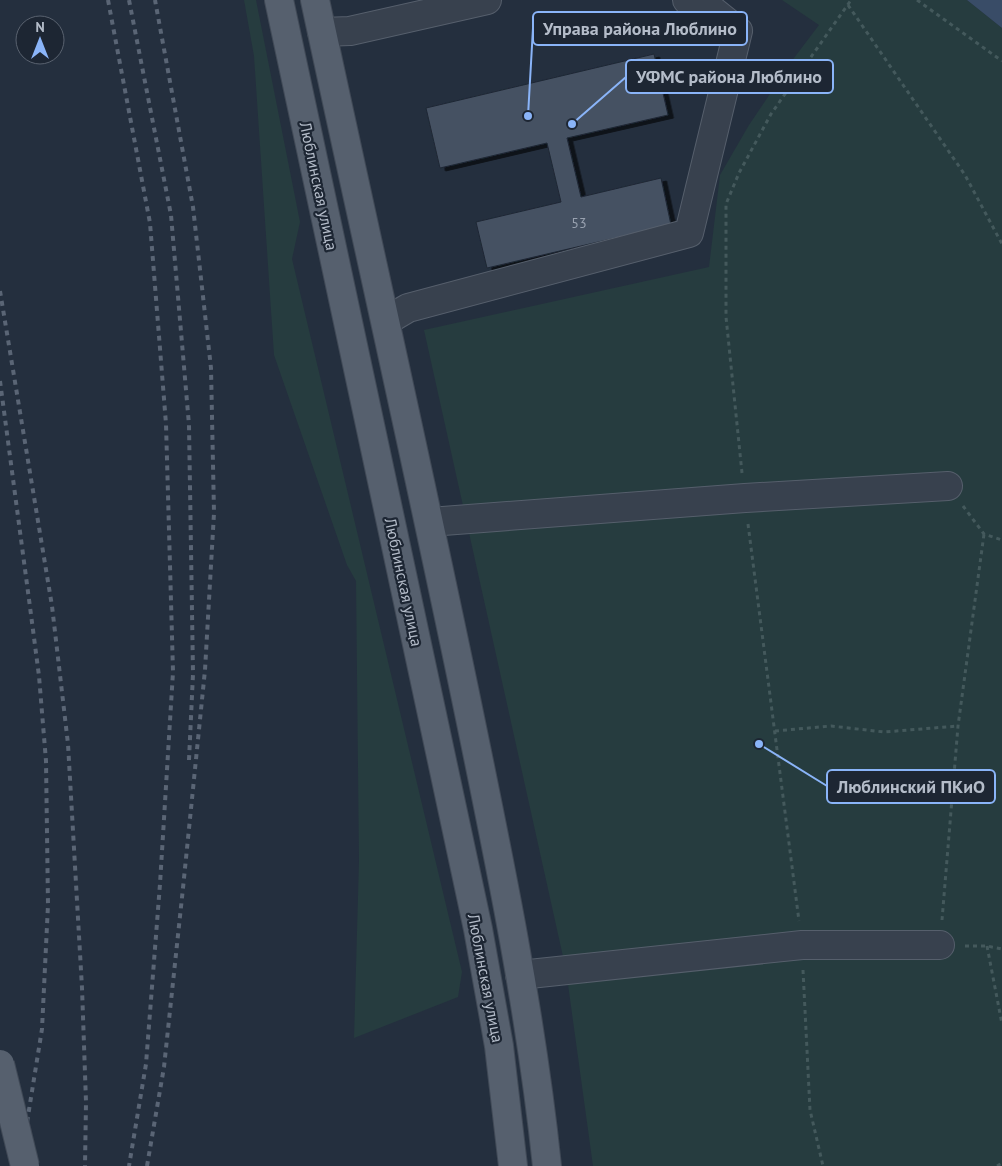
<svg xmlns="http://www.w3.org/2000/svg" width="1002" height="1166" viewBox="0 0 1002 1166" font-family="'PT Sans',sans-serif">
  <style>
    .green { fill: #263c3f }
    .water { fill: #394c67 }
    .building { fill: #455162; stroke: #1f2835; filter: url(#shadow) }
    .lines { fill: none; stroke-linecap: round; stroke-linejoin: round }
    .minor-casing { stroke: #565f6c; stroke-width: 30 }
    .major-casing { stroke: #414a57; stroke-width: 30 }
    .path { stroke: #44595c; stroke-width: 3; stroke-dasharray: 4 4; stroke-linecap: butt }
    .minor { stroke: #38414e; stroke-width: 28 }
    .major { stroke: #56606e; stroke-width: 28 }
    .rail { stroke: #5a6575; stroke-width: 4; stroke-dasharray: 5 5; stroke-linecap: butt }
    .major-bridge-casing { stroke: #414a57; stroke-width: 30; stroke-linecap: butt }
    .major-bridge { stroke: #56606e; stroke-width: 28 }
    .labels { text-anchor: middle; stroke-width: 4.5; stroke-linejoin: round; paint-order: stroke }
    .number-label { font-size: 14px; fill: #98a1af }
    .street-label { font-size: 16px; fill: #b4bcc9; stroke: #1d2633 }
    .leader { fill: none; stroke: #8ab4f8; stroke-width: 2 }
    .callout-dot { fill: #8ab4f8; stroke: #1d2633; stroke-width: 2 }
    .callout { fill: #1d2633; stroke: #8ab4f8; stroke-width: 2 }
    .callout-label { font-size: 18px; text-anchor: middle; font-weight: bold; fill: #b4bcc9 }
  </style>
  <defs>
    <filter id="shadow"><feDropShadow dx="5.5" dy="3" stdDeviation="0" flood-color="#0009"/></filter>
  </defs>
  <rect width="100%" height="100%" fill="#242f3e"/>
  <g class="green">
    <polygon points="244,0 256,0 300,222 292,259 462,972 458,997 354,1038 359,861 356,581 347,565 274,355 254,56"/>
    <polygon points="782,0 967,0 1002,28 1002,1166 593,1166 566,970 424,330 709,267 720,175 749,125 794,58 819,25"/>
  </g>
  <polygon class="water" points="967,0 1002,0 1002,28"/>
  <polygon class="building" points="654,54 668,115 567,138 581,197 661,178 671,225 487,268 476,222 561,202 547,143 440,168 426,108"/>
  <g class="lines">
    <defs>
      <g id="minor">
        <polyline points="322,32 350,31 487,0"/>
        <polyline points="386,321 408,308 689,233 738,31 702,2 687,0"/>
        <polyline points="430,522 745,498 948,486"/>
        <polyline points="520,975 802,945 940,945"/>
      </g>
      <g id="major">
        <polyline points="279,0 478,929 499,1046 513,1166"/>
        <path d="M315 0C366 238 420 475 469 713 500 863 531 1013 547 1166"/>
      </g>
    </defs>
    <use href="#minor" class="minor-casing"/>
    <use href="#major" class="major-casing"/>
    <g class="path">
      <polyline points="917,0 1002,61"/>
      <polyline points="848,5 965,175 1002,244"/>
      <polyline points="742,473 726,317 726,204 739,173 771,114 851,0"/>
      <polyline points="963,506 984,534 1002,540"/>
      <polyline points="748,524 799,921"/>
      <polyline points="775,731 831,726 884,732 958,726"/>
      <polyline points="942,920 958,726 984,534"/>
      <polyline points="965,946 987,946 1002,949"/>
      <polyline points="987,946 1002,1024"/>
      <polyline points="803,970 810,1110 823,1166"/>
      <polyline points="997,1166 1002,1163"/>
    </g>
    <use href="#minor" class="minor"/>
    <use href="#major" class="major"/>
    <g class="rail">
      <polyline points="108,0 150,223 166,424 173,672 160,884 146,1064 129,1166"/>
      <polyline points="129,0 171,215 189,425 193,674 189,760"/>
      <polyline points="0,291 52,606 68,744 82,988 86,1102 85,1166"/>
      <polyline points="0,381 30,607 39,676 46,761 48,905 42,1029 20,1166"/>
      <polyline points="147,1166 164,1067 183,888 205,670 214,513 211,368 193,207 155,0"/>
    </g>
    <defs>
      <polyline id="major-bridge" points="0,1064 25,1166"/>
    </defs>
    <use href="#major-bridge" class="major-bridge-casing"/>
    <use href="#major-bridge" class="major-bridge"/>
  </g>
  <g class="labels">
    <g class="number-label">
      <text x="579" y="228">53</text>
    </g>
    <g class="street-label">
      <text transform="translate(319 186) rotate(78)" y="6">Люблинская улица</text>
      <text transform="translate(404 582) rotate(78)" y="6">Люблинская улица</text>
      <text transform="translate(486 978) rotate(79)" y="6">Люблинская улица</text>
    </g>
  </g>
  <path class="leader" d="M528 116L533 28M572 124L626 77M759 744L827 786"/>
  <g class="callout-dot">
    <circle cx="528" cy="116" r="5"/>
    <circle cx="572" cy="124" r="5"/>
    <circle cx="759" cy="744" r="5"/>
  </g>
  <g class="callout">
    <rect x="533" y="12" width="214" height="33" rx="5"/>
    <rect x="626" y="60" width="207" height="33" rx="5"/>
    <rect x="827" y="770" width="168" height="33" rx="5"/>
  </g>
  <g class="callout-label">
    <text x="640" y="35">Управа района Люблино</text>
    <text x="729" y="83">УФМС района Люблино</text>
    <text x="911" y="793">Люблинский ПКиО</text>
  </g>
  <g transform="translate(40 40)"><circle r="24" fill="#1d2633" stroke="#59626f"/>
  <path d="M0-4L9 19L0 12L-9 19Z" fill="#8ab4f8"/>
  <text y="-8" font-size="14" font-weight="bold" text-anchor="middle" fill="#b4bcc9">N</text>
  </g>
</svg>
